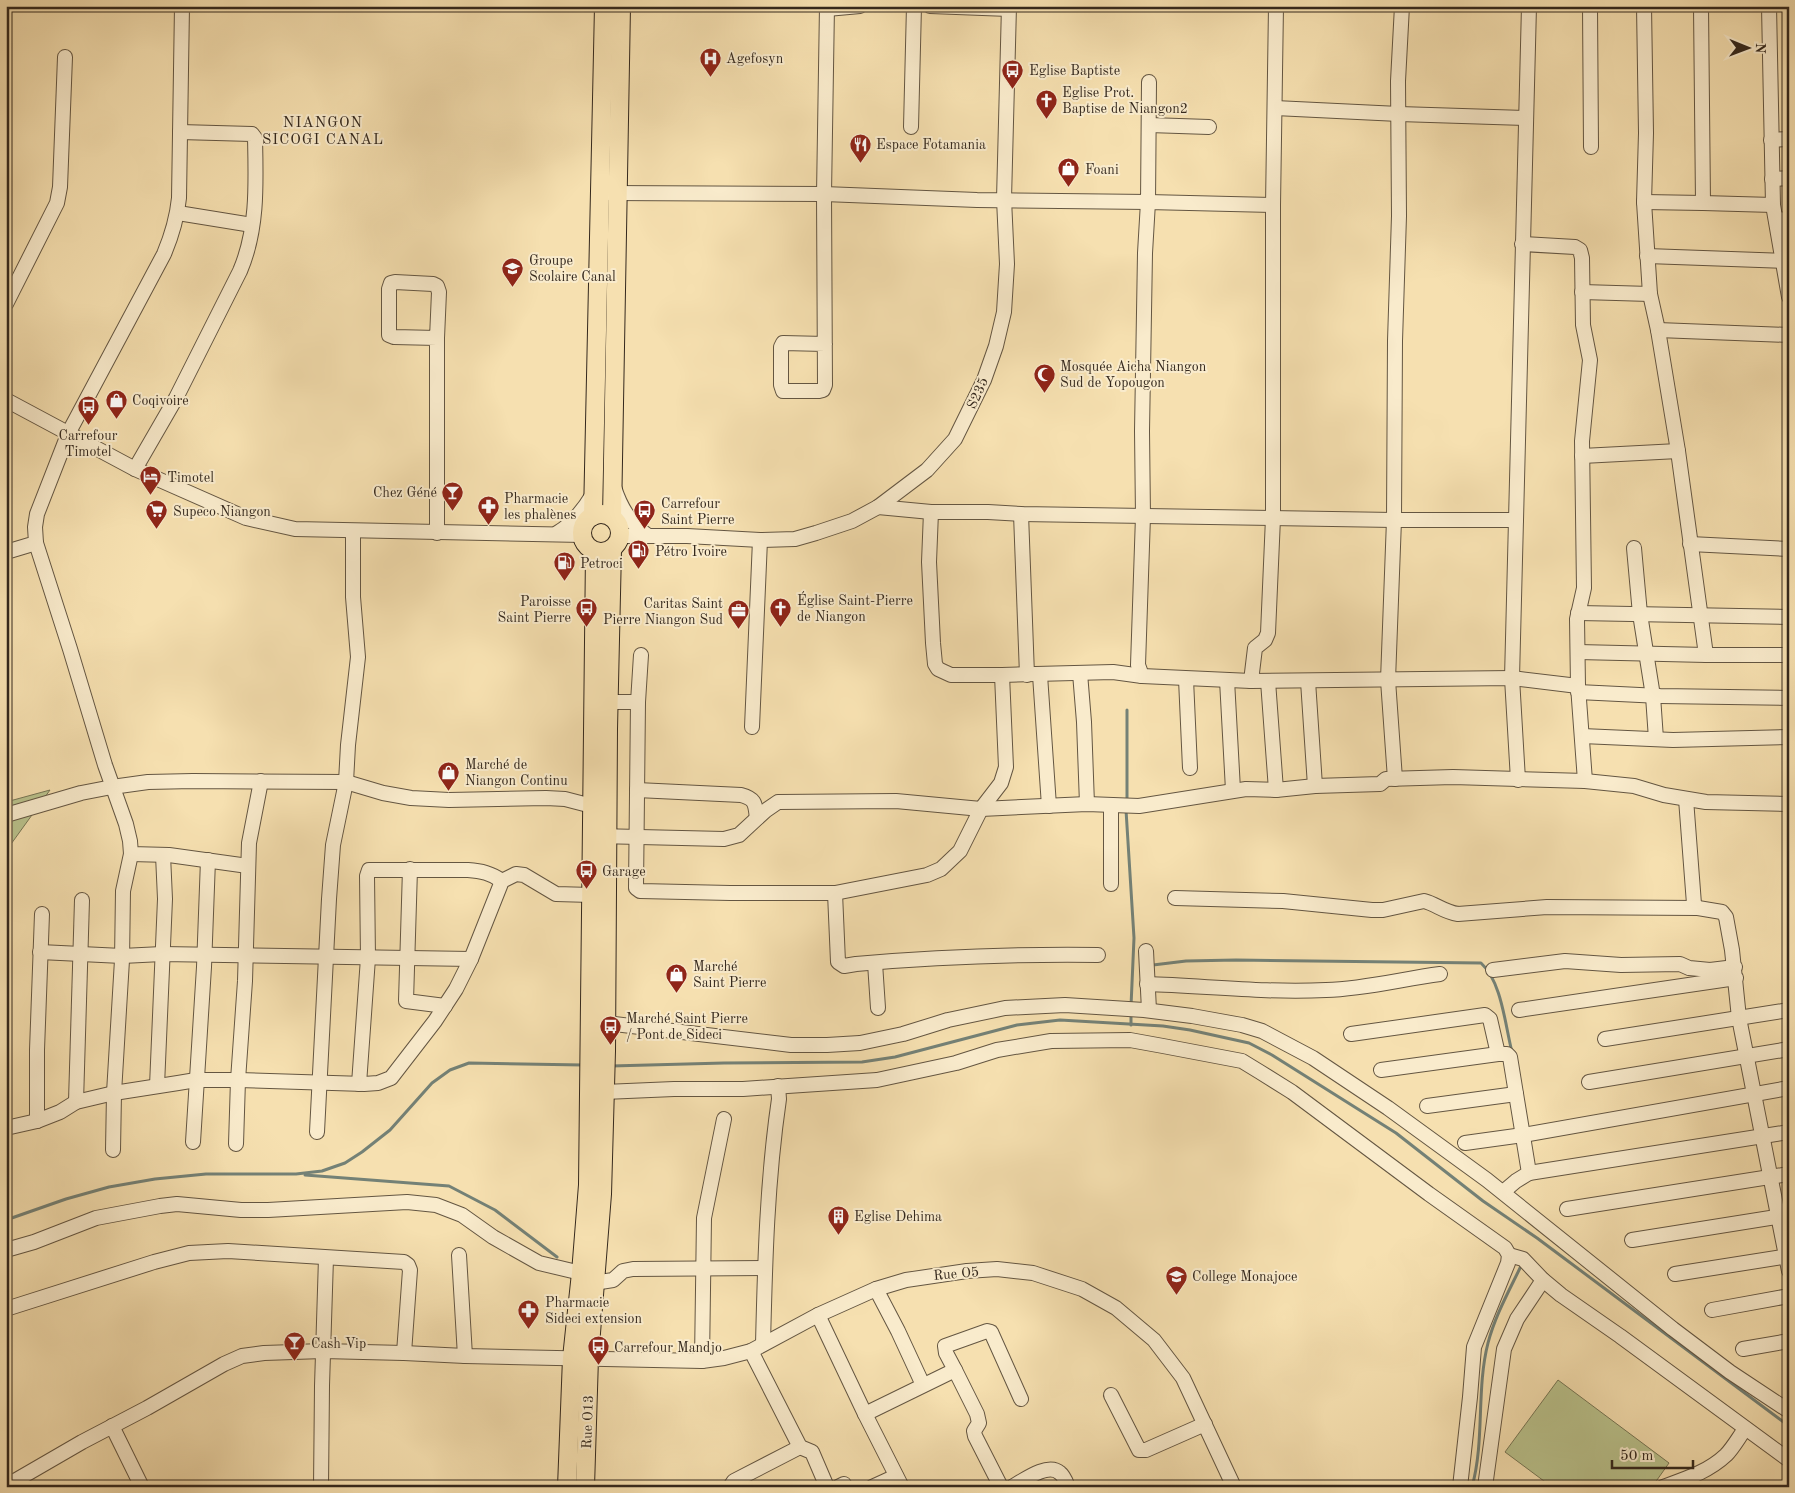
<svg xmlns="http://www.w3.org/2000/svg" width="1795" height="1493" viewBox="0 0 1795 1493" font-family="'Old Standard TT',serif">
  <style>
    .green { fill: #bac38d; stroke: #777655 }
    .lines { fill: none; stroke-linecap: round; stroke-linejoin: round }
    .stream { stroke: #748176; stroke-width: 3 }
    .minor-casing { stroke: #645642; stroke-width: 16 }
    .major-casing { stroke: #34281d; stroke-width: 20 }
    .minor { stroke: #f9ebcc; stroke-width: 14 }
    .major { stroke: #f6e0b0; stroke-width: 18 }
    .labels { text-anchor: middle; stroke-width: 4; stroke-linejoin: round; paint-order: stroke }
    .poi-label { font-size: 14px; fill: #34281d; stroke: #f9ebcc; text-anchor: start }
    .street-label { font-size: 14px; fill: #34281d; stroke: #f9ebcc }
    .neighbourhood-label { font-size: 15px; letter-spacing: 1px; fill: #34281d; stroke: #f9ebcc }
  </style>
  <rect width="100%" height="100%" fill="#f6e0b0"/>
  <filter id="stains"><feTurbulence type="fractalNoise" baseFrequency=".004" numOctaves="4"/><feColorMatrix values="0 0 0 0 .2 0 0 0 0 .09 0 0 0 0 .02 0 0 0 .5 -.17"/></filter>
  <radialGradient id="worn" r=".72"><stop offset=".6" stop-color="#630" stop-opacity="0"/><stop offset="1" stop-color="#630" stop-opacity=".3"/></radialGradient>
  <g class="green">
    <polygon points="50,790 6,851 6,802"/>
    <polygon points="1558,1380 1669,1463 1652,1487 1552,1487 1505,1452"/>
  </g>
  <g class="lines">
    <g class="stream">
      <polyline points="1127,802 1127,710"/>
      <polyline points="1126,810 1134,938 1131,1006"/>
      <path d="M1153 965 1186 961 1236 960 1481 963C1502 982 1505 1025 1512 1052"/>
      <polyline points="1131,1025 1131,1013"/>
      <polyline points="611,1066 724,1063 862,1062 895,1057 1017,1025 1060,1020 1163,1026 1190,1030 1249,1043 1272,1055 1396,1133 1483,1201 1537,1238 1789,1426"/>
      <polyline points="305,1175 449,1186 495,1210 557,1257"/>
      <polyline points="6,1220 66,1199 109,1187 155,1179 206,1174 296,1174 322,1171 345,1163 362,1152 390,1130 432,1083 450,1070 469,1063 583,1065"/>
      <path d="M1472 1487C1485 1440 1476 1390 1488 1343 1495 1316 1509 1291 1521 1266"/>
    </g>
    <defs>
      <g id="minor">
        <polyline points="930,6 1009,9"/>
        <polyline points="1590,6 1591,147"/>
        <polyline points="1644,6 1646,133 1644,202 1650,294 1658,330 1678,451 1706,655"/>
        <polyline points="1701,6 1703,203 1773,205"/>
        <polyline points="1769,6 1773,205 1789,297"/>
        <polyline points="827,9 860,6"/>
        <polyline points="1275,108 1399,114 1525,118"/>
        <polyline points="1149,125 1209,127"/>
        <polyline points="911,127 914,6"/>
        <polyline points="1771,140 1789,139"/>
        <polyline points="1772,179 1789,178"/>
        <polyline points="609,193 824,194 977,200 1148,202 1149,82"/>
        <polyline points="1644,202 1703,203"/>
        <polyline points="1273,205 1148,202 1145,253 1142,431 1143,516 1138,665 1142,676 1251,681 1512,678 1578,686"/>
        <polyline points="178,213 252,225"/>
        <polyline points="1776,220 1789,219"/>
        <polyline points="1522,244 1575,247 1580,250 1582,258 1583,325 1590,360 1582,441 1584,588 1577,619 1578,686 1585,781"/>
        <polyline points="1647,256 1789,261"/>
        <polyline points="1582,292 1650,294"/>
        <polyline points="6,304 57,203 60,187 65,57"/>
        <polyline points="1658,330 1789,335"/>
        <polyline points="437,338 394,337 389,335 389,289 391,283 395,282 433,284 437,286 439,292 437,338 437,533"/>
        <polyline points="825,344 783,343 781,347 781,385 783,391 819,391 823,390 825,385 824,194 827,6"/>
        <polyline points="6,400 135,469 246,518 295,529 582,535"/>
        <polyline points="1582,456 1678,451"/>
        <path d="M135 469 176 398 240 271C258 229 256 183 255 138L252 134 180 132"/>
        <path d="M614 487C620 506 630 524 647 535"/>
        <polyline points="878,507 931,512 988,512 1021,514 1394,520 1516,520"/>
        <polyline points="931,512 929,562 933,643 935,664 938,669 951,675 1002,675 1113,672 1142,676"/>
        <polyline points="1021,514 1027,675"/>
        <path d="M557 533C573 524 584 509 593 494"/>
        <polyline points="620,536 687,536 760,540 795,539 816,533 852,521 878,507 927,470 955,439 984,380 996,346 1004,312 1007,264 1004,199 1009,6"/>
        <polyline points="36,543 70,649 105,765 126,824 130,841 131,854 169,855 248,866"/>
        <polyline points="1690,544 1789,549"/>
        <polyline points="1634,548 1640,614 1653,696 1656,739"/>
        <path d="M6 552 36 543 35 527 37 514 69 432 164 254C172 235 177 218 179 198L182 6"/>
        <polyline points="1578,613 1789,617"/>
        <polyline points="1578,652 1706,655 1789,655"/>
        <polyline points="641,655 638,702 636,888 640,891 730,893 835,893 927,875 941,869 960,851 981,809 1001,783 1006,767 1002,675"/>
        <polyline points="1080,673 1084,722 1087,804"/>
        <polyline points="1040,675 1049,806"/>
        <polyline points="1186,679 1190,768"/>
        <polyline points="1227,680 1233,790"/>
        <polyline points="1251,681 1255,648 1265,640 1268,633 1273,518 1273,205 1276,6"/>
        <polyline points="1268,681 1276,790"/>
        <polyline points="1308,681 1315,786"/>
        <polyline points="1578,692 1660,696 1789,698"/>
        <polyline points="608,702 638,702"/>
        <polyline points="752,727 760,540"/>
        <polyline points="1582,736 1673,740 1789,737"/>
        <polyline points="1395,779 1388,680 1394,520 1395,341 1399,216 1398,81 1402,6"/>
        <polyline points="1518,780 1512,678 1529,6"/>
        <path d="M637 790 741 795C756 799 755 804 757 818"/>
        <polyline points="1686,799 1694,904 1698,908 1722,912 1726,917 1732,950 1739,1018 1789,1271"/>
        <polyline points="1111,805 1111,884"/>
        <polyline points="6,815 81,793 112,787 148,782 193,781 346,782 383,793 411,798 449,800 546,798 565,799 592,806"/>
        <polyline points="597,836 724,839 739,835 765,811 778,802 896,801 981,809 1087,804 1139,806 1246,789 1276,790 1315,786 1380,784 1386,779 1453,777 1585,781 1634,786 1664,795 1706,802 1789,804"/>
        <polyline points="410,869 406,1001 445,1006"/>
        <path d="M835 893 838 962 844 966 856 964C936 957 1017 954 1098 955"/>
        <path d="M1175 898 1283 901 1372 910H1383L1424 901C1436 904 1444 912 1458 914L1547 907 1698 908"/>
        <polyline points="1146,951 1149,1010"/>
        <polyline points="40,952 122,956 162,954 471,959"/>
        <polyline points="875,963 878,1008"/>
        <polyline points="1493,970 1565,961 1621,965 1680,964 1689,968 1710,970 1735,967"/>
        <path d="M1147 984C1207 986 1267 993 1326 990 1365 989 1402 979 1440 974"/>
        <polyline points="1519,1010 1736,978"/>
        <polyline points="606,1023 791,1045 827,1045 860,1043 903,1034 948,1020 1005,1008 1065,1005 1144,1010 1192,1016 1242,1025 1262,1031 1313,1058 1388,1108 1487,1180 1673,1329 1730,1372 1789,1411"/>
        <polyline points="1351,1034 1485,1015 1490,1019 1498,1054"/>
        <polyline points="1605,1039 1789,1010"/>
        <polyline points="1381,1070 1498,1054 1507,1054 1510,1057 1529,1173 1516,1181 1503,1192"/>
        <polyline points="1589,1082 1789,1049"/>
        <path d="M359 1084 368 958 367 876 369 870H468C481 871 491 873 502 881"/>
        <polyline points="157,1086 165,899 163,855"/>
        <polyline points="604,1092 674,1089 743,1089 877,1080 956,1063 997,1050 1051,1041 1130,1040 1163,1046 1242,1061 1260,1072 1292,1092 1429,1194 1505,1248 1509,1255 1508,1263 1474,1347 1470,1397 1460,1487"/>
        <polyline points="76,1102 82,900"/>
        <polyline points="1427,1106 1516,1094"/>
        <polyline points="37,1121 37,1050 42,914"/>
        <polyline points="6,1128 37,1121 60,1112 76,1102 114,1093 178,1083 196,1080 238,1080 364,1084 378,1083 391,1078 435,1021 456,989 471,959 502,881 516,874 524,875 556,894 591,895"/>
        <polyline points="317,1132 329,899 333,845 346,782 348,745 358,657 353,597 353,531"/>
        <polyline points="193,1142 204,967 208,860"/>
        <polyline points="1465,1143 1523,1135 1789,1088"/>
        <polyline points="236,1144 238,1080 245,981 249,843 261,781"/>
        <polyline points="113,1150 114,1093 122,960 123,891 131,854"/>
        <polyline points="1529,1173 1789,1132"/>
        <polyline points="1567,1209 1789,1174"/>
        <polyline points="1632,1240 1789,1215"/>
        <polyline points="6,1250 34,1242 96,1218 160,1206 177,1204 241,1210 268,1210 407,1202 436,1205 462,1215 493,1237 539,1263 581,1273"/>
        <polyline points="459,1255 465,1356"/>
        <polyline points="1509,1255 1523,1259 1543,1280 1561,1295 1620,1336 1789,1460"/>
        <polyline points="1675,1274 1789,1256"/>
        <polyline points="594,1283 613,1280 623,1271 633,1269 765,1268"/>
        <polyline points="876,1289 898,1331 923,1385"/>
        <polyline points="6,1309 154,1262 189,1253 228,1251 404,1262 408,1265 410,1270 404,1353"/>
        <polyline points="1712,1310 1789,1296"/>
        <polyline points="818,1315 865,1414 902,1487"/>
        <path d="M763 1344C765 1261 767 1181 779 1099L778 1086"/>
        <polyline points="1743,1349 1789,1341"/>
        <polyline points="751,1351 800,1447 812,1452 827,1487"/>
        <polyline points="702,1361 704,1218 724,1119"/>
        <polyline points="955,1370 977,1414 979,1423 974,1431 975,1436 1001,1487"/>
        <polyline points="1111,1395 1139,1450 1146,1450 1205,1424"/>
        <polyline points="865,1414 955,1370 946,1353 945,1346 987,1331 991,1332 1021,1399"/>
        <polyline points="112,1426 142,1487"/>
        <polyline points="6,1486 82,1442 147,1408 224,1364 242,1356 264,1353 323,1351 404,1353 465,1356 702,1361 724,1358 751,1351 818,1315 876,1289 906,1280 967,1271 997,1269 1033,1273 1082,1289 1116,1308 1154,1340 1183,1378 1234,1487"/>
        <polyline points="321,1487 322,1386 326,1258"/>
        <polyline points="730,1487 734,1481 800,1447"/>
        <polyline points="838,1487 844,1484"/>
        <polyline points="872,1487 896,1476"/>
        <path d="M1012 1487C1024 1480 1048 1462 1060 1473 1064 1476 1066 1482 1068 1487"/>
        <polyline points="1485,1487 1504,1349 1517,1319 1543,1280"/>
        <path d="M1663 1487C1685 1479 1708 1472 1726 1455 1733 1448 1739 1437 1745 1429"/>
      </g>
      <g id="major">
        <circle cx="601" cy="533" r="19"/>
        <polyline points="593,516 604,6"/>
        <polyline points="612,517 621,6"/>
        <polyline points="567,1487 572,1358 581,1273 588,1185 595,552"/>
        <polyline points="585,1487 589,1358 602,1194 606,1051 608,729 612,549"/>
      </g>
    </defs>
    <use href="#minor" class="minor-casing"/>
    <use href="#major" class="major-casing"/>
    <use href="#minor" class="minor"/>
    <use href="#major" class="major"/>
  </g>
  <defs>
    <symbol id="hospital-pin" viewBox="-11 -11 22 30"><path d="M0 17L-7.5 6A9.5 9.5 0 1 1 7.5 6Z" fill="#8f2418" stroke="#f9ebcc"/><path d="M-5-5h3v3.5h4V-5h3V5h-3V1.5h-4V5h-3Z" fill="#fff"/></symbol>
    <symbol id="bus-pin" viewBox="-11 -11 22 30"><path d="M0 17L-7.5 6A9.5 9.5 0 1 1 7.5 6Z" fill="#8f2418" stroke="#f9ebcc"/><path d="M-5-6H5V4H4V6H2V4H-2V6H-4V4H-5ZM-3.5-4V0h7V-4ZM-3.5 1.2v1.5H-2V1.2ZM2 1.2v1.5H3.5V1.2Z" fill="#fff"/></symbol>
    <symbol id="church-pin" viewBox="-11 -11 22 30"><path d="M0 17L-7.5 6A9.5 9.5 0 1 1 7.5 6Z" fill="#8f2418" stroke="#f9ebcc"/><path d="M-1.2-6h2.4v3.5h3.3v2.4h-3.3V6h-2.4V-.1h-3.3v-2.4h3.3Z" fill="#fff"/></symbol>
    <symbol id="restaurant-pin" viewBox="-11 -11 22 30"><path d="M0 17L-7.5 6A9.5 9.5 0 1 1 7.5 6Z" fill="#8f2418" stroke="#f9ebcc"/><path d="M-5-6h1v4h1v-4h1v4h1v-4h1v5L-1.5 .5V6h-2V.5L-5-1ZM5-6V6H3V1.5H1.5Q1.5-4 5-6Z" fill="#fff"/></symbol>
    <symbol id="shop-pin" viewBox="-11 -11 22 30"><path d="M0 17L-7.5 6A9.5 9.5 0 1 1 7.5 6Z" fill="#8f2418" stroke="#f9ebcc"/><path d="M-5-2.5h2.3a2.7 3.5 0 0 1 5.4 0H5L5.5 6h-11ZM-1.5-2.5h3a1.5 2.3 0 0 0-3 0Z" fill="#fff"/></symbol>
    <symbol id="school-pin" viewBox="-11 -11 22 30"><path d="M0 17L-7.5 6A9.5 9.5 0 1 1 7.5 6Z" fill="#8f2418" stroke="#f9ebcc"/><path d="M0-5L7-2L0 1L-7-2ZM-4 1L0 2.5L4 1V4Q0 6-4 4Z" fill="#fff"/></symbol>
    <symbol id="mosque-pin" viewBox="-11 -11 22 30"><path d="M0 17L-7.5 6A9.5 9.5 0 1 1 7.5 6Z" fill="#8f2418" stroke="#f9ebcc"/><path d="M3.5-4.9A6 6 0 1 0 3.5 4.9A5 5 0 1 1 3.5-4.9Z" fill="#fff"/></symbol>
    <symbol id="hotel-pin" viewBox="-11 -11 22 30"><path d="M0 17L-7.5 6A9.5 9.5 0 1 1 7.5 6Z" fill="#8f2418" stroke="#f9ebcc"/><path d="M-6-4.5h1.5V1H6V5H4.5V3h-9V5H-6ZM-4 0a1.8 1.8 0 1 1 3.6 0ZM.5 0V-2.5h3Q6-2.5 6 0Z" fill="#fff"/></symbol>
    <symbol id="bar-pin" viewBox="-11 -11 22 30"><path d="M0 17L-7.5 6A9.5 9.5 0 1 1 7.5 6Z" fill="#8f2418" stroke="#f9ebcc"/><path d="M-6-5H6L.8 .8V4.5H3.5V6h-7V4.5H-.8V.8Z" fill="#fff"/></symbol>
    <symbol id="pharmacy-pin" viewBox="-11 -11 22 30"><path d="M0 17L-7.5 6A9.5 9.5 0 1 1 7.5 6Z" fill="#8f2418" stroke="#f9ebcc"/><path d="M-2-6h4v4h4v4h-4v4h-4v-4h-4v-4h4Z" fill="#fff"/></symbol>
    <symbol id="supermarket-pin" viewBox="-11 -11 22 30"><path d="M0 17L-7.5 6A9.5 9.5 0 1 1 7.5 6Z" fill="#8f2418" stroke="#f9ebcc"/><path d="M-6-5.5h2.5l.6 2H6L4.5 2H-2.5L-4.4-4H-6ZM-1.5 3.2a1.3 1.3 0 1 0 .1 0ZM3 3.2a1.3 1.3 0 1 0 .1 0Z" fill="#fff"/></symbol>
    <symbol id="fuel-pin" viewBox="-11 -11 22 30"><path d="M0 17L-7.5 6A9.5 9.5 0 1 1 7.5 6Z" fill="#8f2418" stroke="#f9ebcc"/><path d="M-5.5-6h7V0h2V4h1.3V-2.5L3-4.5l.8-.8L6-3V5H2.5V1h-1V6h-7ZM-4.2-4.7v3.2H.2V-4.7Z" fill="#fff"/></symbol>
    <symbol id="office-pin" viewBox="-11 -11 22 30"><path d="M0 17L-7.5 6A9.5 9.5 0 1 1 7.5 6Z" fill="#8f2418" stroke="#f9ebcc"/><path d="M-6-3h4V-5.5h4V-3h4V5H-6ZM-1-4.5V-3h2v-1.5ZM-6 0V1H6V0Z" fill="#fff"/></symbol>
    <symbol id="building-pin" viewBox="-11 -11 22 30"><path d="M0 17L-7.5 6A9.5 9.5 0 1 1 7.5 6Z" fill="#8f2418" stroke="#f9ebcc"/><path d="M-4-6H4V6H1V3H-1V6H-4ZM-2.5-4.3h1.7v1.8h-1.7ZM.8-4.3h1.7v1.8H.8ZM-2.5-1h1.7V.8h-1.7ZM.8-1h1.7V.8H.8Z" fill="#fff"/></symbol>
    <symbol id="university-pin" viewBox="-11 -11 22 30"><path d="M0 17L-7.5 6A9.5 9.5 0 1 1 7.5 6Z" fill="#8f2418" stroke="#f9ebcc"/><path d="M0-5L7-2L0 1L-7-2ZM-4 1L0 2.5L4 1V4Q0 6-4 4Z" fill="#fff"/></symbol>
  </defs>
  <g fill-rule="evenodd">
    <use href="#hospital-pin" x="698" y="46" width="25" height="34"/>
    <use href="#bus-pin" x="1000" y="58" width="25" height="34"/>
    <use href="#church-pin" x="1034" y="88" width="25" height="34"/>
    <use href="#restaurant-pin" x="848" y="132" width="25" height="34"/>
    <use href="#shop-pin" x="1056" y="156" width="25" height="34"/>
    <use href="#school-pin" x="500" y="256" width="25" height="34"/>
    <use href="#mosque-pin" x="1032" y="362" width="25" height="34"/>
    <use href="#shop-pin" x="104" y="388" width="25" height="34"/>
    <use href="#bus-pin" x="76" y="394" width="25" height="34"/>
    <use href="#hotel-pin" x="138" y="464" width="25" height="34"/>
    <use href="#bar-pin" x="440" y="480" width="25" height="34"/>
    <use href="#pharmacy-pin" x="476" y="494" width="25" height="34"/>
    <use href="#supermarket-pin" x="144" y="498" width="25" height="34"/>
    <use href="#bus-pin" x="632" y="498" width="25" height="34"/>
    <use href="#fuel-pin" x="626" y="538" width="25" height="34"/>
    <use href="#fuel-pin" x="552" y="550" width="25" height="34"/>
    <use href="#church-pin" x="768" y="596" width="25" height="34"/>
    <use href="#bus-pin" x="574" y="596" width="25" height="34"/>
    <use href="#office-pin" x="726" y="598" width="25" height="34"/>
    <use href="#shop-pin" x="436" y="760" width="25" height="34"/>
    <use href="#bus-pin" x="574" y="858" width="25" height="34"/>
    <use href="#shop-pin" x="664" y="962" width="25" height="34"/>
    <use href="#bus-pin" x="598" y="1014" width="25" height="34"/>
    <use href="#building-pin" x="826" y="1204" width="25" height="34"/>
    <use href="#university-pin" x="1164" y="1264" width="25" height="34"/>
    <use href="#pharmacy-pin" x="516" y="1298" width="25" height="34"/>
    <use href="#bar-pin" x="282" y="1330" width="25" height="34"/>
    <use href="#bus-pin" x="586" y="1334" width="25" height="34"/>
  </g>
  <g class="labels">
    <g class="poi-label">
      <text x="726" y="63">Agefosyn</text>
      <text x="1029" y="75">Eglise Baptiste</text>
      <text x="1062" y="97">Eglise Prot.<tspan x="1062" dy="16">Baptise de Niangon2</tspan></text>
      <text x="876" y="149">Espace Fotamania</text>
      <text x="1085" y="174">Foani</text>
      <text x="529" y="265">Groupe<tspan x="529" dy="16">Scolaire Canal</tspan></text>
      <text x="1060" y="371">Mosquée Aicha Niangon<tspan x="1060" dy="16">Sud de Yopougon</tspan></text>
      <text x="132" y="405">Coqivoire</text>
      <text x="88" y="440" text-anchor="middle">Carrefour<tspan x="88" dy="16">Timotel</tspan></text>
      <text x="167" y="482">Timotel</text>
      <text x="437" y="497" text-anchor="end">Chez Géné</text>
      <text x="504" y="503">Pharmacie<tspan x="504" dy="16">les phalènes</tspan></text>
      <text x="661" y="508">Carrefour<tspan x="661" dy="16">Saint Pierre</tspan></text>
      <text x="173" y="516">Supeco Niangon</text>
      <text x="655" y="556">Pétro Ivoire</text>
      <text x="580" y="568">Petroci</text>
      <text x="797" y="605">Église Saint-Pierre<tspan x="797" dy="16">de Niangon</tspan></text>
      <text x="571" y="606" text-anchor="end">Paroisse<tspan x="571" dy="16">Saint Pierre</tspan></text>
      <text x="723" y="608" text-anchor="end">Caritas Saint<tspan x="723" dy="16">Pierre Niangon Sud</tspan></text>
      <text x="465" y="769">Marché de<tspan x="465" dy="16">Niangon Continu</tspan></text>
      <text x="602" y="876">Garage</text>
      <text x="693" y="971">Marché<tspan x="693" dy="16">Saint Pierre</tspan></text>
      <text x="626" y="1023">Marché Saint Pierre<tspan x="626" dy="16">/ Pont de Sideci</tspan></text>
      <text x="854" y="1221">Eglise Dehima</text>
      <text x="1192" y="1281">College Monajoce</text>
      <text x="545" y="1307">Pharmacie<tspan x="545" dy="16">Sideci extension</tspan></text>
      <text x="311" y="1348">Cash Vip</text>
      <text x="614" y="1352">Carrefour Mandjo</text>
    </g>
    <g class="street-label">
      <text transform="translate(977 393) rotate(-66)" y="5">S235</text>
      <text transform="translate(956 1273) rotate(-5)" y="5">Rue O5</text>
      <text transform="translate(587 1422) rotate(-88)" y="5">Rue O13</text>
    </g>
    <g class="neighbourhood-label">
      <text x="323" y="127">NIANGON<tspan x="323" dy="17">SICOGI CANAL</tspan></text>
    </g>
  </g>
  <rect width="1795" height="1493" fill="none" stroke="#f6e0b0" stroke-width="25"/>
  <rect x="8" y="8" width="1780" height="1478" fill="none" stroke="#34281d" stroke-width="2.5"/>
  <rect x="12" y="12" width="1770" height="1468" fill="none" stroke="#34281d"/>
  <g transform="translate(1748 48) rotate(91)" stroke="#f9ebcc" stroke-width="4" paint-order="stroke">
  <path d="M0-4L9 19L0 12L-9 19Z" fill="#34281d"/>
  <text y="-8" font-size="14" font-weight="bold" text-anchor="middle" fill="#34281d">N</text>
  </g>
  <path d="M1612 1460v8h81v-8" fill="none" stroke="#34281d" stroke-width="2.5"/>
  <text x="1620" y="1460" font-size="15" fill="#34281d" stroke="#f9ebcc" stroke-width="4" paint-order="stroke">50 m</text>
  <rect width="100%" height="100%" filter="url(#stains)"/>
  <rect width="100%" height="100%" fill="url(#worn)"/>
</svg>
